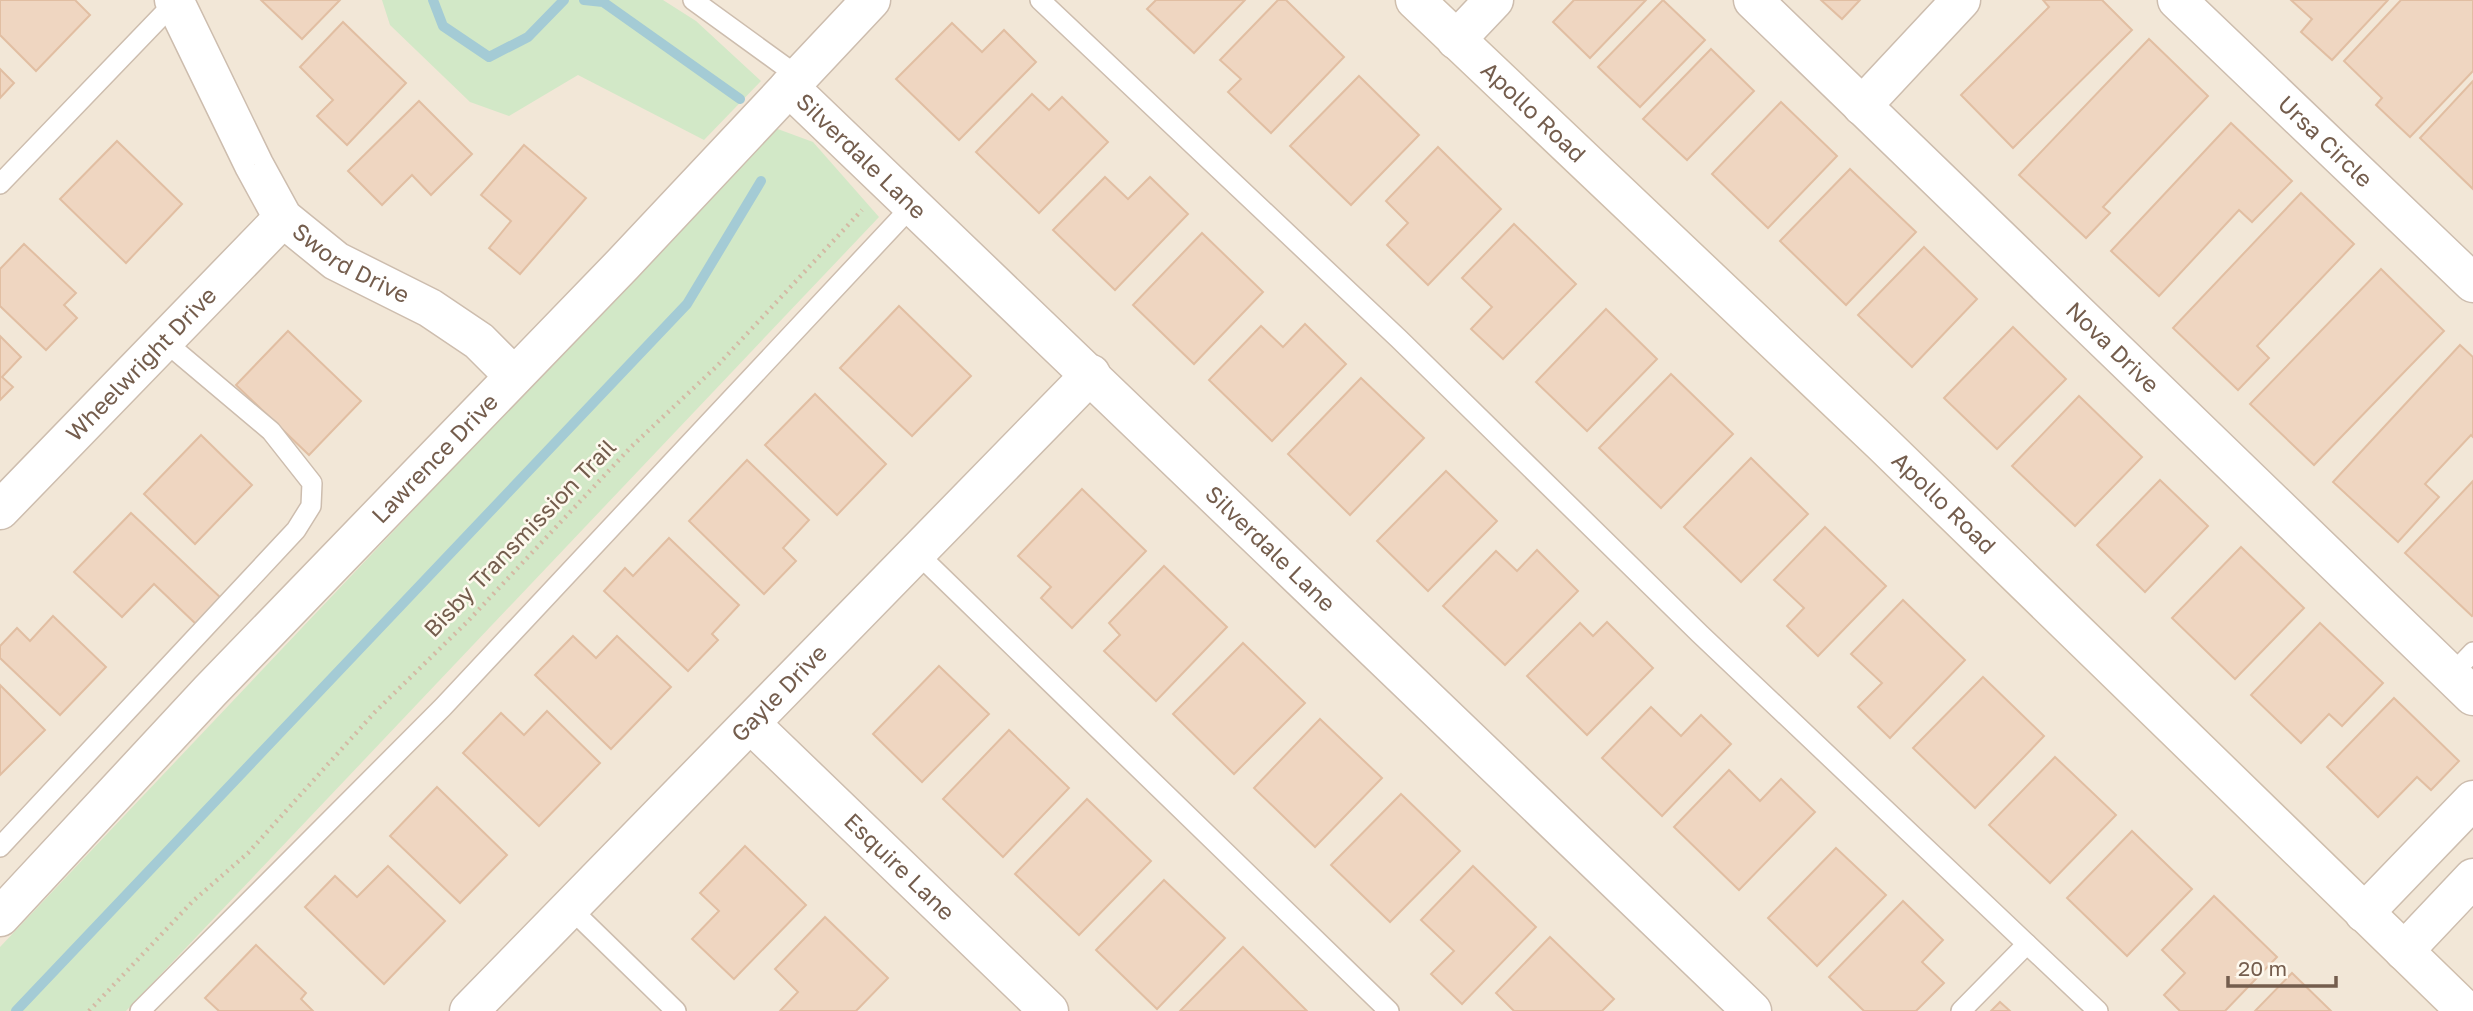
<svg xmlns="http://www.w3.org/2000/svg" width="2473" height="1011" viewBox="0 0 2473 1011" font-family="'Golos Text',sans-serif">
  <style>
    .residential { fill: #f2e7d7 }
    .green { fill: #d2e8c7 }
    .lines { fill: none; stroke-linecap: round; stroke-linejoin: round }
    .stream { stroke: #a4cbd5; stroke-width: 10 }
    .building { fill: #efd6c1; stroke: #e1bea2; stroke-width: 2 }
    .lane-casing { stroke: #cdbdae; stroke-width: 22 }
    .street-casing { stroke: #cdbdae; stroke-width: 41 }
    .secondary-casing { stroke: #cfbeac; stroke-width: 41 }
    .path { stroke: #d4b9a4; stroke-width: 4.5; stroke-dasharray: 2 5; stroke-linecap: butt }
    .lane { stroke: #fff; stroke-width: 19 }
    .street { stroke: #fff; stroke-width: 38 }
    .secondary { stroke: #fff; stroke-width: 38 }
    .labels { text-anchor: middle; stroke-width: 5; stroke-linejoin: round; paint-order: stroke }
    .street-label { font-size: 23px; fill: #745d4d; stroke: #fef9ee }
  </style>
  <rect width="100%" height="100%" fill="#fbf5e8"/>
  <rect class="residential" x="0" y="0" width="2473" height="1011"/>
  <g class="green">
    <polygon points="382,0 663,0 696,21 761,81 704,140 578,75 509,116 470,102 390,25"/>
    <polygon points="775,128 813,142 879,217 126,1011 0,1011 0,947"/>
  </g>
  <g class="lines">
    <g class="stream">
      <polyline points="433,0 443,26 489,57 528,37 564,0"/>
      <polyline points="584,0 603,2 740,99"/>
      <polyline points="16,1011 687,304 761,181"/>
    </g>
  </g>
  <g class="building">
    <polygon points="0,0 75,0 90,15 36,71 0,35"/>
    <polygon points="261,0 340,0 302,39"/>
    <polygon points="1156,0 1245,0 1194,53 1147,9"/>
    <polygon points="1278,0 1286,0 1344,57 1271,133 1228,92 1241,79 1220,60"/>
    <polygon points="1574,0 1646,0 1590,58 1553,22"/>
    <polygon points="1663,0 1705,40 1640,107 1598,67"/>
    <polygon points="1821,0 1860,0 1842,19"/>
    <polygon points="2043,0 2102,0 2132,30 2013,148 1961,95 2049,7"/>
    <polygon points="2291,0 2388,0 2332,60 2301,32 2312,19"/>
    <polygon points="2401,0 2473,0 2473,71 2410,137 2376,105 2382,98 2344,61"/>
    <polygon points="343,22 406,83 347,145 317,116 333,100 300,67"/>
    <polygon points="952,23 982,52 1004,30 1036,62 959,140 896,79"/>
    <polygon points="2149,39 2208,96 2103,207 2110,213 2086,238 2019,175"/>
    <polygon points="1711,49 1754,91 1687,160 1643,119"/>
    <polygon points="0,69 14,83 0,98"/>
    <polygon points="1359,76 1419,135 1351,205 1290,146"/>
    <polygon points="2473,81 2473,189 2420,138"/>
    <polygon points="1032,94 1049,110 1062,97 1108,142 1039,213 976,152"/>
    <polygon points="419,101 472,154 431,195 412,175 382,205 348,171"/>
    <polygon points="1781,102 1837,156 1768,228 1712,174"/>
    <polygon points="2231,123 2292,181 2252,222 2239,210 2159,296 2111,251"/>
    <polygon points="117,141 182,204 126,263 60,199"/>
    <polygon points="524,145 586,198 520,274 489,248 511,221 481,195"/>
    <polygon points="1438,147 1501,209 1428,285 1387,245 1408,223 1386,201"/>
    <polygon points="1850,169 1916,232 1846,305 1780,241"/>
    <polygon points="1105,177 1128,199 1150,177 1188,214 1115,290 1053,230"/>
    <polygon points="2301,193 2354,244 2257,346 2269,358 2238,390 2173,328"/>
    <polygon points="1514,224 1576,284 1503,359 1471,329 1492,307 1462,278"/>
    <polygon points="1202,233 1263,292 1194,364 1133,305"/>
    <polygon points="24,244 76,293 64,305 77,318 46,350 0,306 0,269"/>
    <polygon points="1924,247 1977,299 1912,367 1858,315"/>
    <polygon points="2381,269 2444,331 2314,465 2250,404"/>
    <polygon points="899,306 971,376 912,436 840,368"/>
    <polygon points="1606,309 1657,359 1587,431 1536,382"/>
    <polygon points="1305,324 1346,364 1272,441 1209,380 1261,326 1283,347"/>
    <polygon points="2013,327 2066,379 1997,449 1944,398"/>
    <polygon points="288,331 361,401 309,455 236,385"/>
    <polygon points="0,336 21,357 2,377 13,387 0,400"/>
    <polygon points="2460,345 2473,357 2473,437 2471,435 2425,484 2439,497 2398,542 2333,482"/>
    <polygon points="1671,374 1733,434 1661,508 1599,448"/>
    <polygon points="1361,378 1424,438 1350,515 1288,454"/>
    <polygon points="815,394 886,464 837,515 765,445"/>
    <polygon points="2079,396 2142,457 2075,526 2012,466"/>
    <polygon points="201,435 252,485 195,544 144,494"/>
    <polygon points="1751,458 1808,514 1741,582 1684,527"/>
    <polygon points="747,460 809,520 783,548 796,561 764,594 689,521"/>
    <polygon points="1446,471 1497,521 1428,591 1377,541"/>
    <polygon points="2160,480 2208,526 2145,592 2097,545"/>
    <polygon points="2473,481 2473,615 2472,616 2405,553"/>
    <polygon points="1082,489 1146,551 1072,628 1041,598 1051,587 1018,556"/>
    <polygon points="131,513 222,599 197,625 154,584 122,617 74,572"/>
    <polygon points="1825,527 1886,586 1818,656 1787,626 1804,608 1774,580"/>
    <polygon points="669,538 739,605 712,634 718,640 688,671 604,591 625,568 633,576"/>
    <polygon points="2241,547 2304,608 2235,679 2172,618"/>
    <polygon points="1537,550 1578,591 1505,665 1443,606 1496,551 1517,571"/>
    <polygon points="1164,566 1227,627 1156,701 1104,651 1120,635 1109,623"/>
    <polygon points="1903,600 1965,660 1890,738 1858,707 1882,683 1851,654"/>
    <polygon points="53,616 106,667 60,715 0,658 0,646 17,628 30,641"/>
    <polygon points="1607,622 1653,668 1587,735 1527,676 1580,623 1593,636"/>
    <polygon points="2320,623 2383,683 2342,726 2329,714 2301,743 2251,695"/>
    <polygon points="573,636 596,658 617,636 671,687 611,749 535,675"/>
    <polygon points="1243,643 1305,703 1234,774 1173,714"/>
    <polygon points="939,666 989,714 922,782 873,734"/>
    <polygon points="1983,677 2044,736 1975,808 1913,748"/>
    <polygon points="0,685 45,730 0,775"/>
    <polygon points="2394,698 2459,761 2431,790 2417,777 2378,817 2327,767"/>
    <polygon points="1651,707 1681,736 1701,715 1731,744 1662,816 1602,758"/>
    <polygon points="547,711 600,763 539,826 463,753 501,713 524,735"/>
    <polygon points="1320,719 1382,778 1315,847 1254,788"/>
    <polygon points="1009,730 1069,788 1003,857 943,799"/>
    <polygon points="2055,757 2116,815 2050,883 1989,825"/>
    <polygon points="1729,770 1760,801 1781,779 1815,812 1739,890 1674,827"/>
    <polygon points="437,787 507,855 460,903 390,836"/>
    <polygon points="1401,794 1460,851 1390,922 1331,865"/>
    <polygon points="1087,799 1151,861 1079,935 1015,874"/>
    <polygon points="2132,831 2192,889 2127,956 2067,898"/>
    <polygon points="745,846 806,905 734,979 692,939 719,911 700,893"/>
    <polygon points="1836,848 1886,895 1817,966 1768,918"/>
    <polygon points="388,866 445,921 384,984 305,907 335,876 357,897"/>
    <polygon points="1473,866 1536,927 1462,1004 1431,974 1454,951 1421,920"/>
    <polygon points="1164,880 1225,938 1157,1009 1096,950"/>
    <polygon points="2214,896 2277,957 2225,1011 2180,1011 2164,995 2185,973 2162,950"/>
    <polygon points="1903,901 1943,940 1922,962 1944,983 1916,1011 1864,1011 1829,977"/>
    <polygon points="825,917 888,978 856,1011 780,1011 798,992 775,969"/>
    <polygon points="1550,937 1614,999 1602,1011 1514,1011 1496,993"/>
    <polygon points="256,945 306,993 301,999 313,1011 219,1011 205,998"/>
    <polygon points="1243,947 1307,1011 1180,1011"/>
    <polygon points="2292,973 2331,1011 2255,1011"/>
    <polygon points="2000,1002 2010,1011 1991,1011"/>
  </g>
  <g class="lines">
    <defs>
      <g id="lane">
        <polyline points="693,0 799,77"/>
        <polyline points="1040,0 1399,339 1700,634 2027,944"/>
        <polyline points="0,184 175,2"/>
        <polyline points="917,553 1389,1011"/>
        <polyline points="2451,675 2473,652"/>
        <polyline points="0,847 296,530 311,506 312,483 271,431 163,340"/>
        <polyline points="570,908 676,1011"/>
        <polyline points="140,1011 443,707 912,206"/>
        <polyline points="1961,1011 2027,944 2098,1011"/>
      </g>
      <g id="street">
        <path id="s1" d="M174 0 254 165 283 218 336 261 430 308 479 341 514 376"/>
        <path id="s2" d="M1753 0 2473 696"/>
        <path id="s3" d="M2177 0 2473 283"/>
        <polyline points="1456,40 1494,0"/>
        <path id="s4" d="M789 87 1752 1011"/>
        <polyline points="1862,106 1961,0"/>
        <path id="s5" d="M0 510 283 218"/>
        <path id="s6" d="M751 724 1049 1011"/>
        <polyline points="2364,913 2473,800"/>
        <path id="s7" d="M0 917 210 691 623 264 871 0"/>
        <polyline points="2404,951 2473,878"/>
        <path id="s8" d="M469 1011 1091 374"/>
      </g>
      <g id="secondary">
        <path id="s9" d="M1415 0 1883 444 2466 1011"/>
      </g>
    </defs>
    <use href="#lane" class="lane-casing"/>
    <use href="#street" class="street-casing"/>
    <use href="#secondary" class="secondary-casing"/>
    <polyline class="path" points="89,1011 193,901 248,853 375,712 468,621 631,447 717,366 862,210"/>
    <use href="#lane" class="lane"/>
    <use href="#street" class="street"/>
    <use href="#secondary" class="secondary"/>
  </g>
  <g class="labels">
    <g class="street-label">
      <text dy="8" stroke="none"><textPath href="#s9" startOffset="163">Apollo Road</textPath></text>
      <text dy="8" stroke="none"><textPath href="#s3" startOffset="205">Ursa Circle</textPath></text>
      <text dy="8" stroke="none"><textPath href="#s4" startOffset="100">Silverdale Lane</textPath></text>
      <text dy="8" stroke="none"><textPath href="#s1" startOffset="326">Sword Drive</textPath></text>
      <text dy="8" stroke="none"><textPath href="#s2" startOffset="500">Nova Drive</textPath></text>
      <text dy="8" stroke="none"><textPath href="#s5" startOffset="203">Wheelwright Drive</textPath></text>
      <text dy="8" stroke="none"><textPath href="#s7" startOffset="632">Lawrence Drive</textPath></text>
      <text dy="8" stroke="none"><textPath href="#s9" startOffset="730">Apollo Road</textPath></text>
      <text transform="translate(520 538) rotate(-46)" y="8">Bisby Transmission Trail</text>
      <text dy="8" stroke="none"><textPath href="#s4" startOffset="667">Silverdale Lane</textPath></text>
      <text dy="8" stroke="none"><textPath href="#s8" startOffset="444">Gayle Drive</textPath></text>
      <text dy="8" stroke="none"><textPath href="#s6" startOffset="206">Esquire Lane</textPath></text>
    </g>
  </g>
  <path d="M2228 976v10h108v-10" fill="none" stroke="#745d4d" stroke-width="3.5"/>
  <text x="2238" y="976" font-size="21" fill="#745d4d" stroke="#fef9ee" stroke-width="5" paint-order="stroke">20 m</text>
</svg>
